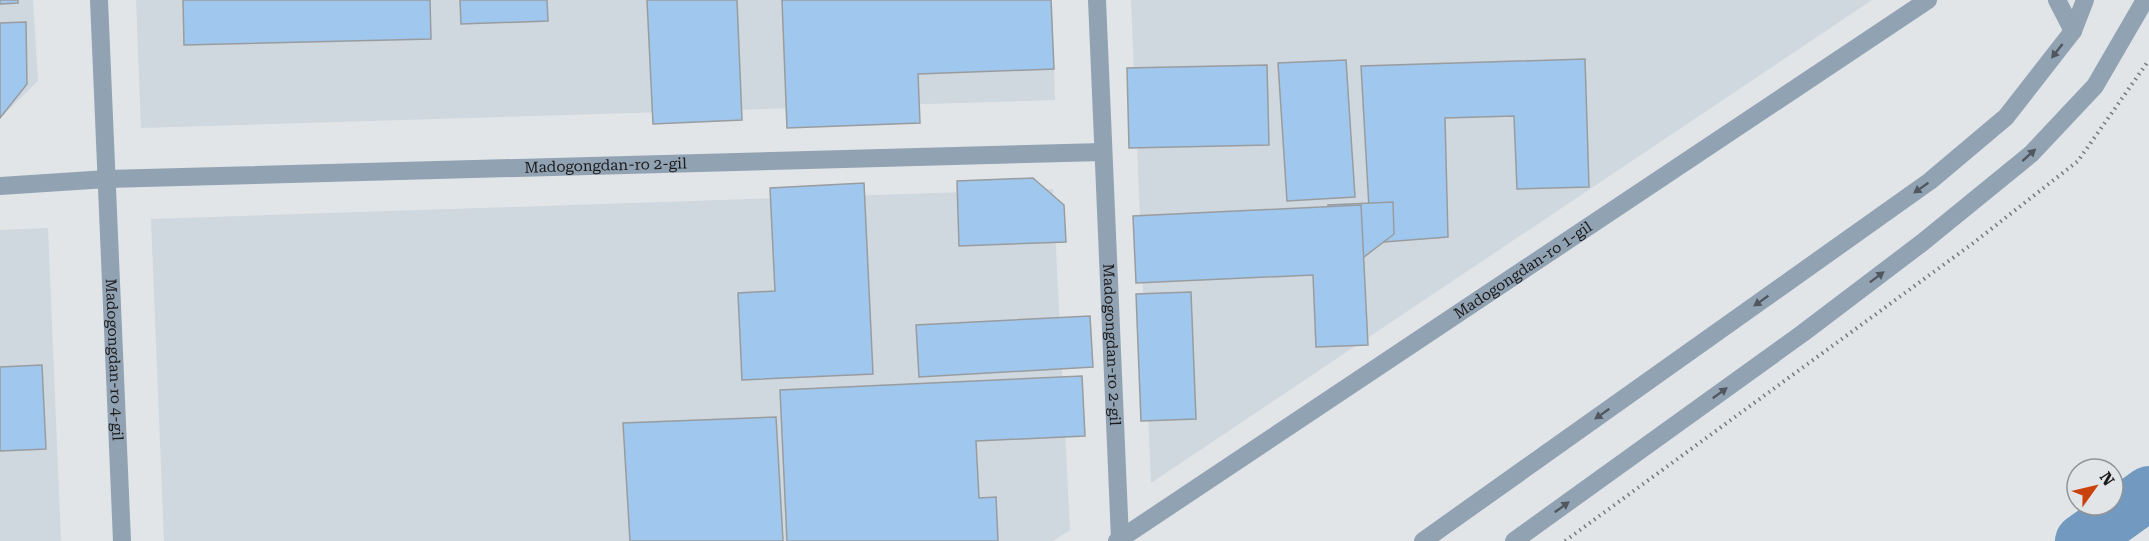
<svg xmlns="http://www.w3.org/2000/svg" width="2149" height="541" viewBox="0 0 2149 541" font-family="'Roboto Serif',serif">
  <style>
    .built { fill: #cfd7df }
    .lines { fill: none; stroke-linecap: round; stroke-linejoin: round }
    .river { stroke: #7299bf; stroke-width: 54 }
    .building { fill: #a0c8ef; stroke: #999c9e; stroke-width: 1.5 }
    .path { stroke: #77797b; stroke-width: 4; stroke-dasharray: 1.5 4.5; stroke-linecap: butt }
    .minor { stroke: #91a2b3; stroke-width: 18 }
    .oneway { fill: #50575f }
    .labels { text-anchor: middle; stroke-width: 4.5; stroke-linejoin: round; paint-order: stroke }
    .street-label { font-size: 15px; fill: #1a1a1b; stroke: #e2e5e8 }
  </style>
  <rect width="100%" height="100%" fill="#e2e5e8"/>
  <g class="built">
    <polygon points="0,0 33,0 38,81 0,118"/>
    <polygon points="136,0 1052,0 1055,100 141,128"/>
    <polygon points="1131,0 1872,0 1151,483"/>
    <polygon points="1053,189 1070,530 1053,541 164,541 151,219"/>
    <polygon points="48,228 61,541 0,541 0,230"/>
  </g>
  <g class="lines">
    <polyline class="river" points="2082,541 2149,493"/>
  </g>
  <g class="building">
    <polygon points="0,0 18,0 18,3 0,4"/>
    <polygon points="183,0 430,0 431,39 184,45"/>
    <polygon points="460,0 547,0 548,21 461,24"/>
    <polygon points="647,0 737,0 742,120 653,124"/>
    <polygon points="782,0 1051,0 1054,69 918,74 920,123 787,128"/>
    <polygon points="26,22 27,84 0,118 0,23"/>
    <polygon points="1585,59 1589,187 1517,189 1514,116 1445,118 1448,237 1371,243 1361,66"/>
    <polygon points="1346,60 1355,197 1287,201 1278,63"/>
    <polygon points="1267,65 1269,145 1129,148 1127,68"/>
    <polygon points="1033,178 1064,205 1066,242 959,246 957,181"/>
    <polygon points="864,183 873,374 742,380 738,293 775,291 770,188"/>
    <polygon points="1393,202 1394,234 1360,260 1331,261 1328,205"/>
    <polygon points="1361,205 1368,345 1316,347 1313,275 1136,283 1133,216"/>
    <polygon points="1191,292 1196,419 1141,421 1136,294"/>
    <polygon points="1090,316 1093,367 919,377 916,325"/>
    <polygon points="42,365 46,449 0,451 0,367"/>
    <polygon points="1082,376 1085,436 976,441 979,498 996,497 998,541 787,541 780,390"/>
    <polygon points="776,417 783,541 630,541 623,423"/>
  </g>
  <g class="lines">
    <polyline class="path" points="1565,541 1972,244 2078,161 2149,60"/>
    <g class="minor">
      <path id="s1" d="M99 0 122 541"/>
      <path id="s2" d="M1097 0 1120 539"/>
      <polyline points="2057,0 2073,31"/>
      <path id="s3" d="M0 186 107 179 1103 152"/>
      <path id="s4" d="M1117 541 1928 0"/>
      <polyline points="1423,541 1930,181 2006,117 2073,31 2085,0"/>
      <polyline points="1514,541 1803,333 1923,242 2031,154 2095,86 2145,0"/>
    </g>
  </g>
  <defs><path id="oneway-solid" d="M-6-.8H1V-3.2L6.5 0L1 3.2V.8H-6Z" transform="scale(1.5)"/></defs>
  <g class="oneway">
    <use href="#oneway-solid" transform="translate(2057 51) rotate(128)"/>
    <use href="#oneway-solid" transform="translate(2029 155) rotate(-42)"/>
    <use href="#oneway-solid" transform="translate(1921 188) rotate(145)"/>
    <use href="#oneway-solid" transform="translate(1877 277) rotate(-37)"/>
    <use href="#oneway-solid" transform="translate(1761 301) rotate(145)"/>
    <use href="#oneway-solid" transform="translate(1720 393) rotate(-36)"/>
    <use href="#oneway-solid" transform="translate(1602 414) rotate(145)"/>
    <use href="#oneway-solid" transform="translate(1562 507) rotate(-36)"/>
  </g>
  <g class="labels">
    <g class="street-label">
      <text dy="5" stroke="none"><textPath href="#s3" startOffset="606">Madogongdan-ro 2-gil</textPath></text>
      <text dy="5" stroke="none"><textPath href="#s4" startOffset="488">Madogongdan-ro 1-gil</textPath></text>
      <text dy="5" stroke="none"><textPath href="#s2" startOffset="345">Madogongdan-ro 2-gil</textPath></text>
      <text dy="5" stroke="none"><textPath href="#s1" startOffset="360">Madogongdan-ro 4-gil</textPath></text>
    </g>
  </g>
  <g transform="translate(2095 487) rotate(56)"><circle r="28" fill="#e2e5e8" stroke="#929496" stroke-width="1.5"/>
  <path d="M0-4.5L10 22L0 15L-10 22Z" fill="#c9420b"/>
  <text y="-9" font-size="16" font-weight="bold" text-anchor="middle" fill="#1a1a1b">N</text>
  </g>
</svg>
